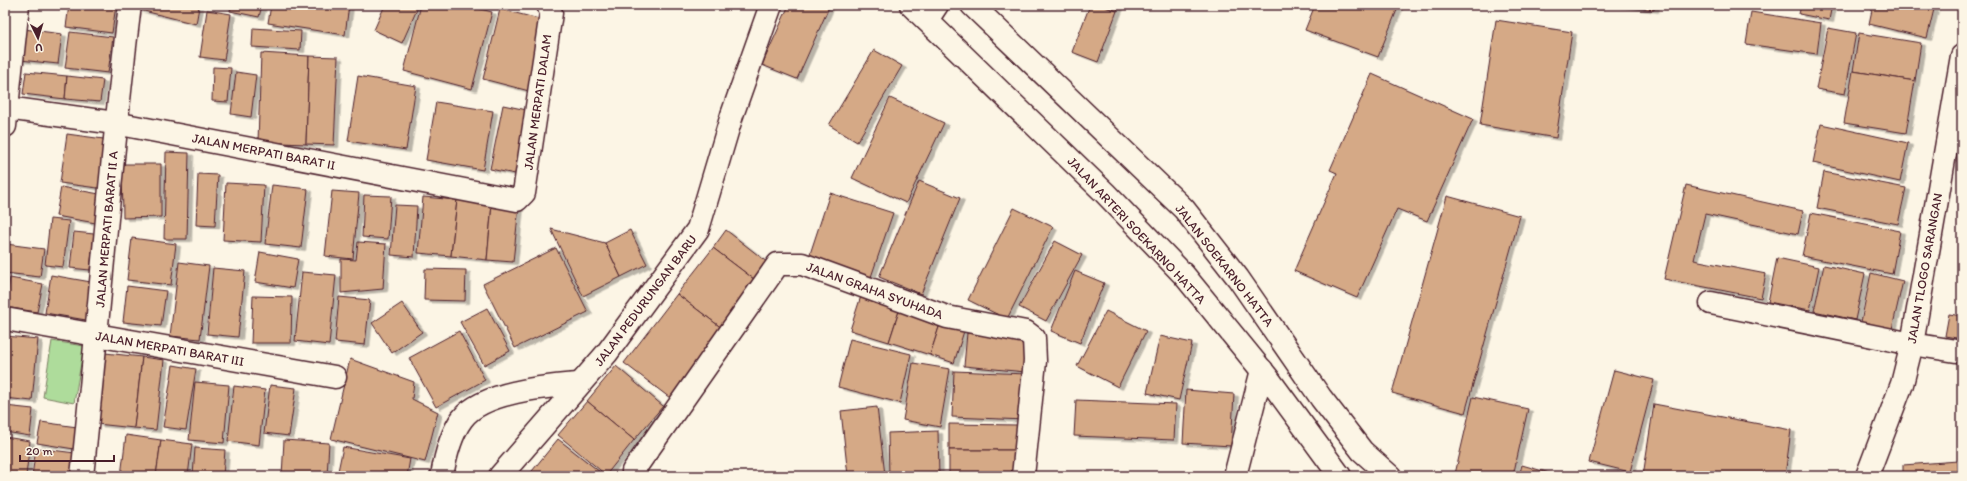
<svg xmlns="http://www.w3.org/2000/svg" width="1967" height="481" viewBox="0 0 1967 481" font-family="Itim,sans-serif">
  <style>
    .green { fill: #aedc9b; stroke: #7c7e63 }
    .building { fill: #d5a986; stroke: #4a1f2b; filter: url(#shadow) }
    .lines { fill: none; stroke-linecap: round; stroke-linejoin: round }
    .street-casing { stroke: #4a1f2b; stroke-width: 25 }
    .secondary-casing { stroke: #4a1f2b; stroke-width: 25 }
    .primary-casing { stroke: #4a1f2b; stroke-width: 25 }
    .street { stroke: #fcf5e5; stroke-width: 22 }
    .secondary { stroke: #fcf5e5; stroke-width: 22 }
    .primary { stroke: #fcf5e5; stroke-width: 22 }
    .labels { text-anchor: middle; stroke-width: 3.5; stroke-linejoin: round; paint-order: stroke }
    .street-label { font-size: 13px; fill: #4a1f2b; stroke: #fcf5e5 }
  </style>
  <defs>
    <filter id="shadow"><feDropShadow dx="4.5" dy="2.5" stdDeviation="0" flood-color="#0004"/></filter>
  </defs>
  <rect width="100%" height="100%" fill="#fcf5e5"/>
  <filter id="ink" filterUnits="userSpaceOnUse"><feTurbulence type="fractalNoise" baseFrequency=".025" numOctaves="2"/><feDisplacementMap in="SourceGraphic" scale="8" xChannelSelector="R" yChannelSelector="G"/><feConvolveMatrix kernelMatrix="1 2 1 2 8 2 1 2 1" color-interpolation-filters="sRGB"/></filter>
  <g filter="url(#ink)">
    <polygon class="green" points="52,341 84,346 74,403 43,397"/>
    <g class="building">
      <polygon points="69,5 116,5 112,33 66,27"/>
      <polygon points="137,5 189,5 199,7 196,24 136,9"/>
      <polygon points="231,5 262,5 259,17 230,11"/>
      <polygon points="271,5 349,5 345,35 268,23"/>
      <polygon points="385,5 419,5 402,43 374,30"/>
      <polygon points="421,5 465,5 492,12 472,89 404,71"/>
      <polygon points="789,5 830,5 797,79 762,65"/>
      <polygon points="1090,5 1100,5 1117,11 1098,62 1072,52"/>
      <polygon points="1100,5 1120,5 1117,11"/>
      <polygon points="1315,5 1399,5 1378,57 1305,30"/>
      <polygon points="1584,5 1598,5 1598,8"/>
      <polygon points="1616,5 1655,5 1654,10"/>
      <polygon points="1801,5 1832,5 1829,20 1799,14"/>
      <polygon points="1873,5 1935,5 1927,38 1869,24"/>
      <polygon points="500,9 547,21 529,91 483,79"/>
      <polygon points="207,10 231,14 224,60 200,57"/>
      <polygon points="1751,12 1821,23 1817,54 1746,44"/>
      <polygon points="1496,20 1572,32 1556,138 1480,125"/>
      <polygon points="253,28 301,31 300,50 252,47"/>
      <polygon points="1828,28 1856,33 1845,94 1816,89"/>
      <polygon points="24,29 62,34 58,64 20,60"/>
      <polygon points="70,32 113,37 108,73 65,68"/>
      <polygon points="1859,33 1921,43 1915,81 1853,71"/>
      <polygon points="874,50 902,66 857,142 829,125"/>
      <polygon points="261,53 309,56 306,144 258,142"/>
      <polygon points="309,56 338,57 334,145 306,144"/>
      <polygon points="213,67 231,68 228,102 212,101"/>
      <polygon points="1853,71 1915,81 1906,133 1844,123"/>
      <polygon points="26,72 67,76 65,99 23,94"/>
      <polygon points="236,72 256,75 251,117 231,114"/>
      <polygon points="1372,74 1473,119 1427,221 1397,209 1357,298 1294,271 1337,173 1330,170"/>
      <polygon points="67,76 103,80 100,102 65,99"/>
      <polygon points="358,76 416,86 406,150 348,141"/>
      <polygon points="890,98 944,123 906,203 852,178"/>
      <polygon points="436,102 493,111 483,170 426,160"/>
      <polygon points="503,105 527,110 515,174 490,169"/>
      <polygon points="1821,124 1908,143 1900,182 1813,163"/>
      <polygon points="67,134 111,140 105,189 60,183"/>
      <polygon points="166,152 189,153 187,239 164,239"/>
      <polygon points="122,164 161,164 161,217 123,218"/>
      <polygon points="1824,172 1906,188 1898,224 1817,208"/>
      <polygon points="198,174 218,175 215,226 196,225"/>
      <polygon points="919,181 960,198 921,294 879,277"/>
      <polygon points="226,183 264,185 261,242 223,240"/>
      <polygon points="272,185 308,189 301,248 265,244"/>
      <polygon points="1686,185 1803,211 1798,234 1705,214 1694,260 1766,274 1761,298 1664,279"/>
      <polygon points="61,187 105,195 101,224 56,216"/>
      <polygon points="332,191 359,193 353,259 325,256"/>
      <polygon points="830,193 893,213 871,277 809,257"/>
      <polygon points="364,195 391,196 388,239 362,237"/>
      <polygon points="1447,196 1520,216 1465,413 1392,393"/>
      <polygon points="423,197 457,200 451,256 418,253"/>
      <polygon points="457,200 492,204 487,260 451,256"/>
      <polygon points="492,204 519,206 513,262 487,260"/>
      <polygon points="395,205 417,206 414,257 391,255"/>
      <polygon points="1014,208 1053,227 1007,319 968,300"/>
      <polygon points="1811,213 1900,231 1892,274 1802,256"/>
      <polygon points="50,219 69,221 63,267 45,265"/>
      <polygon points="551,229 605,243 621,277 583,296"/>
      <polygon points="630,230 647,264 621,277 605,243"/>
      <polygon points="726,230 772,266 759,283 713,248"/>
      <polygon points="74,232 94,234 90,270 70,268"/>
      <polygon points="132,238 176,244 171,285 127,280"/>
      <polygon points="1055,241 1082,255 1046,321 1019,307"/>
      <polygon points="358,242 386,244 383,289 341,293 341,259 356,260"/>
      <polygon points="6,244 44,249 40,277 5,273"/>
      <polygon points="556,248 588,312 515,348 483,284"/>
      <polygon points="713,248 759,283 723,329 677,294"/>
      <polygon points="260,252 298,259 293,288 255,282"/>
      <polygon points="1777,258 1819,267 1810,310 1768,302"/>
      <polygon points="179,262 209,266 200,339 170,336"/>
      <polygon points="1824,265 1865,274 1855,320 1814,311"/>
      <polygon points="213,268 245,271 238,337 207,334"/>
      <polygon points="425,269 466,270 465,301 424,300"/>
      <polygon points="1075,271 1104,283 1080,343 1051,331"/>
      <polygon points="302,272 336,275 329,345 295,341"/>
      <polygon points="1871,273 1903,281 1892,329 1861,322"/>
      <polygon points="51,275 91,282 86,320 45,313"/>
      <polygon points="10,278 43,284 37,312 5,307"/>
      <polygon points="127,286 166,291 161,326 123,322"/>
      <polygon points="677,294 723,329 670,398 624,363"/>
      <polygon points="253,296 292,297 291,343 251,343"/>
      <polygon points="861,296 900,308 889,342 850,330"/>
      <polygon points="339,297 370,300 365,345 335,342"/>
      <polygon points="402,303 422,332 392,353 372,323"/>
      <polygon points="487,308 510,351 484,365 460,322"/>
      <polygon points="900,308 941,321 930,355 889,342"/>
      <polygon points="1106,311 1146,331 1118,387 1077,366"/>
      <polygon points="1949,314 1962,316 1962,339 1945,336"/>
      <polygon points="941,321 965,328 954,363 930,355"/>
      <polygon points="459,331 485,380 436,407 409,358"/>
      <polygon points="967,333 1028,339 1025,372 964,366"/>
      <polygon points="5,336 38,339 32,401 5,398"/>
      <polygon points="1160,336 1192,343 1179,400 1147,393"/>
      <polygon points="850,339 911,354 900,403 838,387"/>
      <polygon points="105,353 142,357 134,428 97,424"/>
      <polygon points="142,357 164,360 156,430 134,428"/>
      <polygon points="350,359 414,382 412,399 438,412 425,462 331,439"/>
      <polygon points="913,363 950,369 940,427 903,420"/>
      <polygon points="173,365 196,369 186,430 163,427"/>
      <polygon points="616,366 663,406 634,440 587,401"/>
      <polygon points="1614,370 1654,380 1630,472 1589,462"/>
      <polygon points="954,371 1027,374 1025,420 952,417"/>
      <polygon points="195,382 229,385 224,443 189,440"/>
      <polygon points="270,385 296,388 289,436 264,433"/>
      <polygon points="234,386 265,390 259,445 228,441"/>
      <polygon points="1186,390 1234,394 1231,446 1183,443"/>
      <polygon points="1473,397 1528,409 1513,476 1455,474"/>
      <polygon points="1076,400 1176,404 1174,440 1074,436"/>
      <polygon points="587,401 634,440 606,475 558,435"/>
      <polygon points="1654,404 1791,430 1785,476 1643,476"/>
      <polygon points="5,406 33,409 30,436 5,432"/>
      <polygon points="877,407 885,475 848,476 841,411"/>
      <polygon points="41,422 77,427 74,449 37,443"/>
      <polygon points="949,424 1017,425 1017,450 949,450"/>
      <polygon points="938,431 939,476 889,476 888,433"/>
      <polygon points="126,435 161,440 156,476 121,476"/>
      <polygon points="5,437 30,441 26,476 5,476"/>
      <polygon points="558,439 605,476 528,476"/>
      <polygon points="161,440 192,444 188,476 156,476"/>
      <polygon points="284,440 329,443 327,476 282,476"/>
      <polygon points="343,447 410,459 407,476 337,476"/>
      <polygon points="36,448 75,453 71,476 32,476"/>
      <polygon points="195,448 225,450 223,476 193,476"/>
      <rect x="949" y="450" width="68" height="26"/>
      <polygon points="1958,461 1959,476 1903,476 1903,465"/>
      <polygon points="1522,465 1560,476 1519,476"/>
    </g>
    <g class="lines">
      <defs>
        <g id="street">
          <polyline points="927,20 937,5"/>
          <polyline points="7,108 115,123 517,200 524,193 551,13 548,5"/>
          <polyline points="5,126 18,5"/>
          <polyline points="1711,303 1912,344 1962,352"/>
          <polyline points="5,319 335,377"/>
          <polyline points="633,471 778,264 802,264 947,317 1026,332 1034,338 1035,361 1023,476"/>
          <path d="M82 476C99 319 110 162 130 5"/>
          <path d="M442 476C445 458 451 434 462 419 482 392 548 386 579 384"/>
          <polyline points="500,476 607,353 698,229 732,115 771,5"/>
          <polyline points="1867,476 1902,384 1912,344 1962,56"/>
        </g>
        <polyline id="secondary" points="1235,476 1262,370"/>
        <g id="primary">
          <polyline points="911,5 1105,193 1184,275 1268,378 1340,476"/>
          <polyline points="972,5 1184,209 1238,278 1321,398 1362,451 1390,476"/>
        </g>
      </defs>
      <use href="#street" class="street-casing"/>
      <use href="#secondary" class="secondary-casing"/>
      <use href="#primary" class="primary-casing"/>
      <use href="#street" class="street"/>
      <use href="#secondary" class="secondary"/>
      <use href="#primary" class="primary"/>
    </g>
  </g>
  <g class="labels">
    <g class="street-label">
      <text transform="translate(537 102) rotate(-82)" y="5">JALAN MERPATI DALAM</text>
      <text transform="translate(264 151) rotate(11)" y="5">JALAN MERPATI BARAT II</text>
      <text transform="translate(106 229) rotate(-85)" y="5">JALAN MERPATI BARAT II A</text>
      <text transform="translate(1137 230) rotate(47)" y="5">JALAN ARTERI SOEKARNO HATTA</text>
      <text transform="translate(1225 265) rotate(52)" y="5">JALAN SOEKARNO HATTA</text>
      <text transform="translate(1924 268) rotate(-80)" y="5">JALAN TLOGO SARANGAN</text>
      <text transform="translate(875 290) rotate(20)" y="5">JALAN GRAHA SYUHADA</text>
      <text transform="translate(645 300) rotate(-53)" y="5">JALAN PEDURUNGAN BARU</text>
      <text transform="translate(170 348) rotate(10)" y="5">JALAN MERPATI BARAT III</text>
    </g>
  </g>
  <rect width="1967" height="481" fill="none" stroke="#fcf5e5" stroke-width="20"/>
  <rect x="10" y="10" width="1947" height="461" fill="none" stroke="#4a1f2b" stroke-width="1.5" filter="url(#ink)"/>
  <g transform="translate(38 38) rotate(175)" stroke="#fcf5e5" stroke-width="3" paint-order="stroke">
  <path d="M0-3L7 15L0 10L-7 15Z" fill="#4a1f2b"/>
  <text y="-6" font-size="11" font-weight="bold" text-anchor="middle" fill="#4a1f2b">U</text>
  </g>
  <path d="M20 455v6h94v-6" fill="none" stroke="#4a1f2b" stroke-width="2"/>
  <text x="26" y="455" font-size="12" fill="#4a1f2b" stroke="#fcf5e5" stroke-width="3" paint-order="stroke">20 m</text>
</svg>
